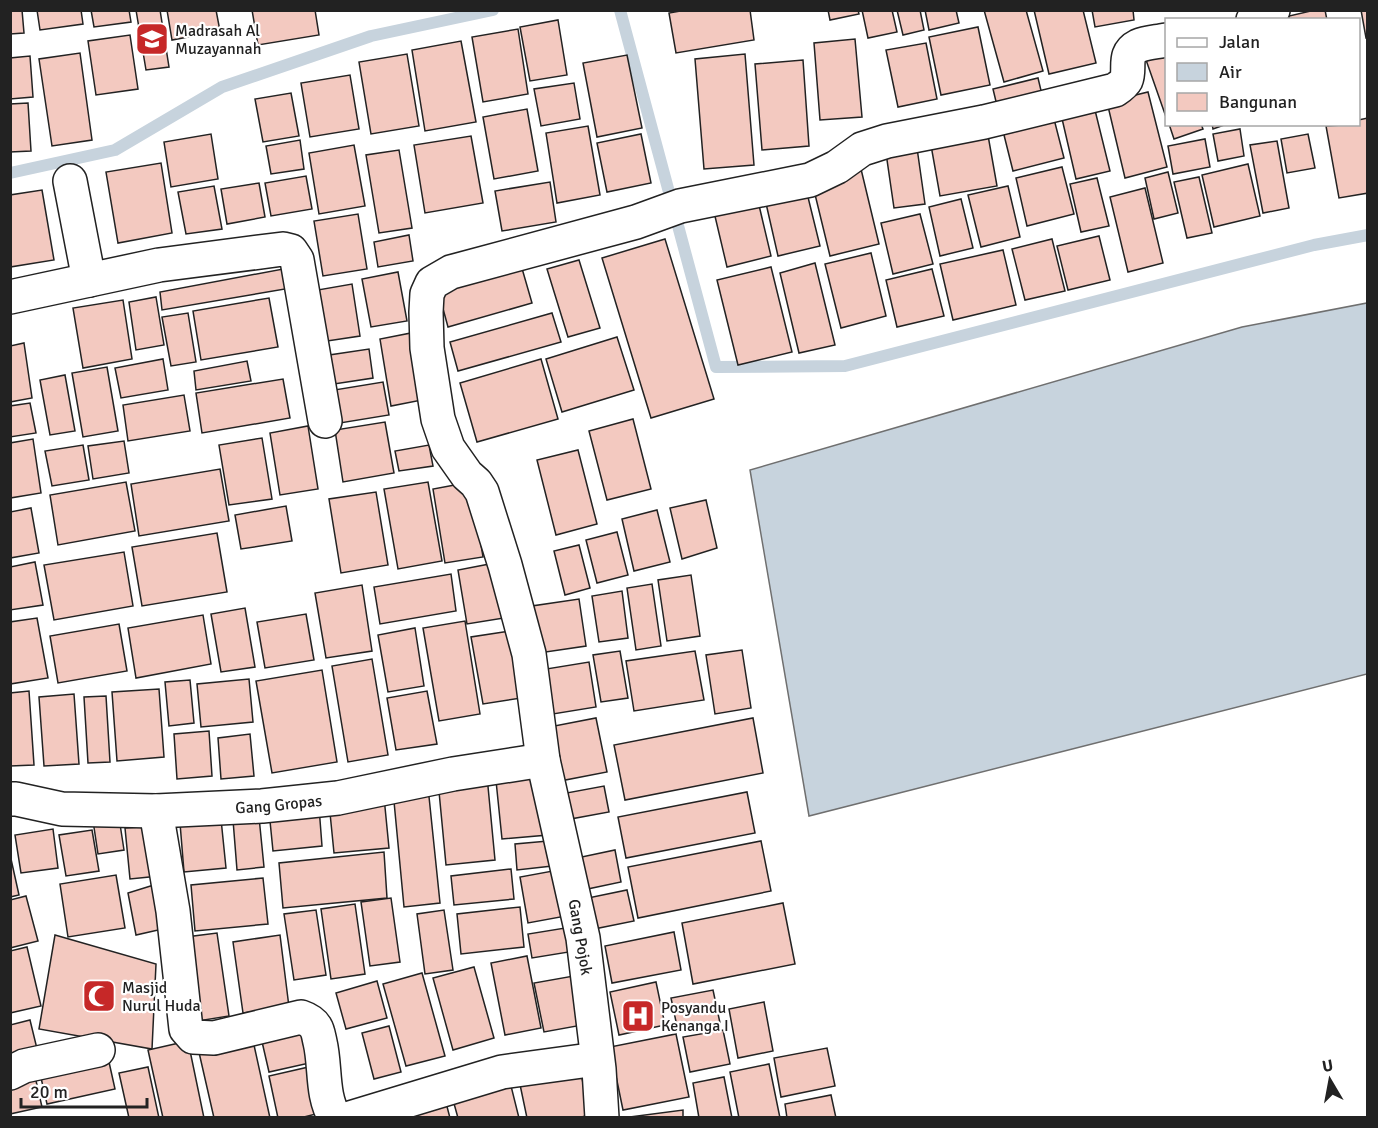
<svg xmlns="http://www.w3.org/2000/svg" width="1378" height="1128" viewBox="0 0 1378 1128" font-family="Signika,sans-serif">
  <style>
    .water { fill: #c7d3dd; stroke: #6f6f6f; stroke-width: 1.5 }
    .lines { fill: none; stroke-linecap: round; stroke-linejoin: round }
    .stream { stroke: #c7d3dd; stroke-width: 12 }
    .building { fill: #f3c9c0; stroke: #222; stroke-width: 1.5 }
    .minor-casing { stroke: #222; stroke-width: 36 }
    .minor { stroke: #fff; stroke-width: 33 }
    .labels { text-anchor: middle; stroke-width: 4.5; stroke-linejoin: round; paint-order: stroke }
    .poi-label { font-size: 16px; fill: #222; stroke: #fff; text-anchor: start }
    .street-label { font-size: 16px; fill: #222; stroke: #fff }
  </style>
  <rect width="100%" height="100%" fill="#fff"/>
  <polygon class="water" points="1367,303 1367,674 809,816 750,470 1242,327"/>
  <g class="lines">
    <g class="stream">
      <polyline points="620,10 716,367 845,366 1314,245 1368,235"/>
      <polyline points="10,173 115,150 222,87 371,36 493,10"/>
    </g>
  </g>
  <g class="building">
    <polygon points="10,10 22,10 24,33 10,34"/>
    <polygon points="37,10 81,10 83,24 40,30"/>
    <polygon points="91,10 129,10 131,22 94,27"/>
    <polygon points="136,10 160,10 169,67 146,70"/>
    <polygon points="167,10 216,10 220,31 172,40"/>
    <polygon points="252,10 315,10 319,35 258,45"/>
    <polygon points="686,10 750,10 754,40 676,53 669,13"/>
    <polygon points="828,10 858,10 859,14 830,20"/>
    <polygon points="862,10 892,10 897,32 868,38"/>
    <polygon points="897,10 920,10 924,30 903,35"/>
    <polygon points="925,10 956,10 959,23 929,30"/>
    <polygon points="984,10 1026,10 1043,71 1004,82"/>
    <polygon points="1034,10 1083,10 1096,63 1049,74"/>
    <polygon points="1092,10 1133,10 1134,20 1095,27"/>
    <polygon points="1315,10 1325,10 1327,20 1289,20 1289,16"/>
    <polygon points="1361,10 1368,10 1368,37 1366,38"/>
    <polygon points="558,20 567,75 530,81 520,27"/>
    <polygon points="978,27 990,85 941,95 929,37"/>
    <polygon points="518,29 528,94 483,102 472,37"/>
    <polygon points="130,35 138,89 96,95 88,41"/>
    <polygon points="855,39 862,117 820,120 814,43"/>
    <polygon points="461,41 476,122 425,131 412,50"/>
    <polygon points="926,43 937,99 898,107 886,50"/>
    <polygon points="1166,51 1166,117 1145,57"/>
    <polygon points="80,53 92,140 52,146 39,59"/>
    <polygon points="407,54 419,126 371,134 359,62"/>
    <polygon points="745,54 754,165 704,169 695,59"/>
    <polygon points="627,55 642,128 597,137 583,63"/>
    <polygon points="30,56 33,97 10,99 10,58"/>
    <polygon points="803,60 809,146 762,150 755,64"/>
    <polygon points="350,75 359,129 310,137 301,83"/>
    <polygon points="1038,78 1044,103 999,114 993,89"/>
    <polygon points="574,83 580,119 541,126 534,89"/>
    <polygon points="1148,92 1167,167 1125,178 1107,102"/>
    <polygon points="291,93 299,136 263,142 255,99"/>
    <polygon points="1093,102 1110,171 1076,179 1060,110"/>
    <polygon points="28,103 31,151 10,152 10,104"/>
    <polygon points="527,109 538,171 494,179 483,117"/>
    <polygon points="1368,118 1368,193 1339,198 1326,126 1358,124 1358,120"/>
    <polygon points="1054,119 1064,158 1013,171 1003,131"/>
    <polygon points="986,124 997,186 940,196 929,134"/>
    <polygon points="1169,124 1201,124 1203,129 1174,139"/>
    <polygon points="1212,124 1227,124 1213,129"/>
    <polygon points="588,126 600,195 557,203 546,133"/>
    <polygon points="1240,129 1244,156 1218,161 1213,134"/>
    <polygon points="211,134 218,179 171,187 164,142"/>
    <polygon points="641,134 651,183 607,192 597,143"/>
    <polygon points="1308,134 1315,168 1287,173 1281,139"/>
    <polygon points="471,136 483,203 425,213 414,145"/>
    <polygon points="1205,139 1210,167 1173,174 1168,146"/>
    <polygon points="300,140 304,169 271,174 266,146"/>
    <polygon points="916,141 925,204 894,208 885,146"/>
    <polygon points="1277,141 1289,208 1263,213 1250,145"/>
    <polygon points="354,145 365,206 319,214 309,153"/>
    <polygon points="399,150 412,228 379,233 366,155"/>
    <polygon points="161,163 172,233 118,243 106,172"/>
    <polygon points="1248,164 1260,216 1214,227 1202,175"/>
    <polygon points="1062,167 1074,214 1027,226 1016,178"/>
    <polygon points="861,169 879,244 830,256 812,182"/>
    <polygon points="1168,172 1178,213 1154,219 1145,178"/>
    <polygon points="306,176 312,209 271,216 265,183"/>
    <polygon points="1199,177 1212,233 1187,238 1174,182"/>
    <polygon points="1097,178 1109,226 1081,232 1070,184"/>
    <polygon points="550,182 556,222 502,231 495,191"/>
    <polygon points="259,183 265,217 227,224 221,189"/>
    <polygon points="214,186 222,229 186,234 178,192"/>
    <polygon points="1008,186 1020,237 981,247 968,195"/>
    <polygon points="1145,188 1163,263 1128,272 1110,197"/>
    <polygon points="806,189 820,246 778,256 765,199"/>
    <polygon points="42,190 54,260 10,267 10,195"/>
    <polygon points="961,199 973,248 940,256 929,207"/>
    <polygon points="758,201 771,256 727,267 714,212"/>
    <polygon points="358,214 367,269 323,276 314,221"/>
    <polygon points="920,214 933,264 893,274 881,223"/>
    <polygon points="409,235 413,261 378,267 374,242"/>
    <polygon points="1099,236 1110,280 1068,290 1057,246"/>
    <polygon points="665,239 714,399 651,418 602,258"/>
    <polygon points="1052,239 1065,291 1025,300 1012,249"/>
    <polygon points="1003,250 1016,305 953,320 940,264"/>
    <polygon points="871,253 886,316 841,328 825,264"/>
    <polygon points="519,258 532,303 448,327 436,283"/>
    <polygon points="579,260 600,328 568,337 547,269"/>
    <polygon points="815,263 835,345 799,353 780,273"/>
    <polygon points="771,267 792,352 738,365 717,280"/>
    <polygon points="283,269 291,288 162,310 160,292"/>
    <polygon points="932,269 944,316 897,327 886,280"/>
    <polygon points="398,272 407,321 371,327 362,279"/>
    <polygon points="352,284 360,336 314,343 306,292"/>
    <polygon points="156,297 164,345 136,350 129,302"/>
    <polygon points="269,298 278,347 201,360 193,311"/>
    <polygon points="123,300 132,359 83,368 73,308"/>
    <polygon points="188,313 196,362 171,366 162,317"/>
    <polygon points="552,313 561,342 458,371 450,342"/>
    <polygon points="411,333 422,400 391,406 380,339"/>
    <polygon points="617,337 634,390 562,412 546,359"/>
    <polygon points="24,343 32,398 10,402 10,346"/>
    <polygon points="369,349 373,378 321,386 316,357"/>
    <polygon points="163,359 168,390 121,398 115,368"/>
    <polygon points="541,359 558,419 477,442 460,383"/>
    <polygon points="247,361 251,381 196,390 194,371"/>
    <polygon points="107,367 118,431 83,437 72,373"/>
    <polygon points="65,375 75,431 50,435 40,380"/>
    <polygon points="283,379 290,418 202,433 196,393"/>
    <polygon points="383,382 389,415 334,424 328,391"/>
    <polygon points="184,395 190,431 128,441 123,405"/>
    <polygon points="30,403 36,433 10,437 10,406"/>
    <polygon points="633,419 651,489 607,500 589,431"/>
    <polygon points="385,422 394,473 343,482 335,430"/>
    <polygon points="308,426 318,489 280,495 270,433"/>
    <polygon points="262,438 272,499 229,505 219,445"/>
    <polygon points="33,439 41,493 10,498 10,443"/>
    <polygon points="124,441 129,473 93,479 88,446"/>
    <polygon points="83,445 89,480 52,486 45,451"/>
    <polygon points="429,445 433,466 399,471 395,451"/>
    <polygon points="578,450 597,524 556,535 537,460"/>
    <polygon points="220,469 229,521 139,536 131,484"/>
    <polygon points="126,482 135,531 58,545 50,495"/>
    <polygon points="428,482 442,561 398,569 384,489"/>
    <polygon points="471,482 483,557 445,563 433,489"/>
    <polygon points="376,492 388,565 341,573 329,499"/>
    <polygon points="706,500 717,548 682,559 670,508"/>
    <polygon points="286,506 292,541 241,549 235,515"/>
    <polygon points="31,508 39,553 10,558 10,512"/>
    <polygon points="657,510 670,562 634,571 622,519"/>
    <polygon points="617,532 628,575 597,583 586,540"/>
    <polygon points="217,533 227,592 142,606 132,547"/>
    <polygon points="579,545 590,588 565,595 554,551"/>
    <polygon points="124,552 133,606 54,620 44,565"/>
    <polygon points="35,562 43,605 10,610 10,567"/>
    <polygon points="500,562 510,617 467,624 458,570"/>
    <polygon points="451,574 456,611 380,624 374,587"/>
    <polygon points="691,575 700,636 667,641 658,580"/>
    <polygon points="652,584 661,646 636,650 627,588"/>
    <polygon points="362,585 372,651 326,658 315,593"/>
    <polygon points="622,591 628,638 599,642 592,596"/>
    <polygon points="579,599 586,646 539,653 532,606"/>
    <polygon points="245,608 255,667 221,672 211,614"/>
    <polygon points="306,614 314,660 265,668 257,622"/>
    <polygon points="203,615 211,664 136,678 128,628"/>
    <polygon points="37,618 48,678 10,684 10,622"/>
    <polygon points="465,621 480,714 439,721 423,628"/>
    <polygon points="119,624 127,671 58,683 50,636"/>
    <polygon points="415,628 424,686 388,692 378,635"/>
    <polygon points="517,630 528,697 483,704 471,637"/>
    <polygon points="742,650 751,708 715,714 706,655"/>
    <polygon points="620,651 628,698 601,702 593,655"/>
    <polygon points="695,651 704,700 634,711 626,661"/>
    <polygon points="372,659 388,755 348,762 332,666"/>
    <polygon points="589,662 596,707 553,714 546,669"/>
    <polygon points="322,670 337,762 272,773 256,681"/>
    <polygon points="249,679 253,722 201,727 197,684"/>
    <polygon points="190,680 194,723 169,726 165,682"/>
    <polygon points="159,689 164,757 117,761 112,692"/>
    <polygon points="29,691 34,765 10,766 10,693"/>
    <polygon points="427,691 437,744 396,750 387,698"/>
    <polygon points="74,694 79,764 44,766 39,697"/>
    <polygon points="106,696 110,762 88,763 84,697"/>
    <polygon points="596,718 607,772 560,781 549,727"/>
    <polygon points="753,718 763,773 625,800 614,745"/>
    <polygon points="209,731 212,776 177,779 174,734"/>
    <polygon points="250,734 254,776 221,779 218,738"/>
    <polygon points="541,766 548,835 502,839 495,771"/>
    <polygon points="487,776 495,860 446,865 438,781"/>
    <polygon points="604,786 609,812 565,820 561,794"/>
    <polygon points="428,787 440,903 404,907 393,791"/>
    <polygon points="747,792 755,833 626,858 618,817"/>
    <polygon points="384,797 389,848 334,853 329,803"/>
    <polygon points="319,807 322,846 273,851 269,811"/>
    <polygon points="118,811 124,850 98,854 92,814"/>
    <polygon points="259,817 264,867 237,870 233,820"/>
    <polygon points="221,819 226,868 184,872 180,823"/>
    <polygon points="155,826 159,876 130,879 125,828"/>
    <polygon points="53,829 58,868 21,873 15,835"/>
    <polygon points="92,830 99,871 66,876 59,835"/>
    <polygon points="559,840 561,865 517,870 515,844"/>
    <polygon points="761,841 771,891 638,918 628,867"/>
    <polygon points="615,850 621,882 578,891 572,859"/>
    <polygon points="384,852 387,898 283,908 279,863"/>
    <polygon points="11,859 19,895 10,897 10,859"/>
    <polygon points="511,869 514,899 454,905 451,876"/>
    <polygon points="558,870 566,916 528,923 520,877"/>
    <polygon points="116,875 125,928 68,937 60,884"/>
    <polygon points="263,878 268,924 195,931 191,885"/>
    <polygon points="157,884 167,928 136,935 128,893"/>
    <polygon points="627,890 634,921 589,930 583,899"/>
    <polygon points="26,896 38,941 10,948 10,900"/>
    <polygon points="391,898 400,962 370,966 361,902"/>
    <polygon points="783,903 795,964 693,984 682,923"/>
    <polygon points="355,904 365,974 331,979 321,909"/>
    <polygon points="520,907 524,947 461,954 457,914"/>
    <polygon points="316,910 326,975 294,980 284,914"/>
    <polygon points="444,910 453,970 425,974 417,914"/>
    <polygon points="565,928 569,952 532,958 528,934"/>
    <polygon points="674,932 681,970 612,983 605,946"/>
    <polygon points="217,933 229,1016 198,1021 186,937"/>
    <polygon points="55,935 156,964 152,1049 39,1029"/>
    <polygon points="280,935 289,1007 243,1013 233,942"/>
    <polygon points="27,947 41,1006 10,1013 10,951"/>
    <polygon points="527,956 541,1028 505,1035 491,963"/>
    <polygon points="474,967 494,1038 453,1050 433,978"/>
    <polygon points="422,973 445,1056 406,1066 383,984"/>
    <polygon points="579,975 588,1024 544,1032 534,983"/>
    <polygon points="377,981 387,1018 346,1029 336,993"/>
    <polygon points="656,982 665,1025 619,1035 610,992"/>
    <polygon points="713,990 720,1023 678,1031 671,998"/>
    <polygon points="764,1002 773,1051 738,1058 729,1009"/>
    <polygon points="30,1020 39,1057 10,1064 10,1025"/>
    <polygon points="305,1022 314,1062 269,1072 260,1033"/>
    <polygon points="389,1026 401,1072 374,1079 362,1033"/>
    <polygon points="723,1030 730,1064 690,1072 683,1037"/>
    <polygon points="676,1034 689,1097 623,1110 610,1047"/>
    <polygon points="252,1036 270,1118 214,1118 198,1048"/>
    <polygon points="188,1041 204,1118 163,1118 148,1050"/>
    <polygon points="827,1048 835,1086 781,1097 774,1058"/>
    <polygon points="107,1053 115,1089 47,1104 39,1069"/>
    <polygon points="579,1062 589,1115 578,1118 527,1118 518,1075"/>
    <polygon points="769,1064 780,1118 739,1118 730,1072"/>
    <polygon points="313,1066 324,1112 300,1118 278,1118 269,1076"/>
    <polygon points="148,1067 159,1118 129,1118 119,1073"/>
    <polygon points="34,1072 42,1107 10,1114 10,1077"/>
    <polygon points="508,1074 519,1118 458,1118 450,1089"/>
    <polygon points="724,1077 732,1118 699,1118 693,1083"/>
    <polygon points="444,1095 450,1118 376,1118"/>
    <polygon points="831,1095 836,1118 787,1118 785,1104"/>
    <polygon points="683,1110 683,1118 622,1118"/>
  </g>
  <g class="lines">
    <defs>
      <g id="minor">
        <polyline points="1253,20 1273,10"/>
        <polyline points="70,181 89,280"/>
        <polyline points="10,297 159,265 283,249 291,251 297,260 325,421"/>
        <path id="s1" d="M10 799H16L62 809 156 811 262 806 338 798 453 774 543 760"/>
        <path d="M156 811 173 911 186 1029 193 1037 214 1038 301 1017C307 1019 313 1022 316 1028 318 1031 319 1038 320 1042 326 1067 321 1095 335 1118"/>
        <polyline points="10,1073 24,1066 98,1050"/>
        <polyline points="350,1118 502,1072 597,1059"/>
        <path d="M602 1118 599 1069 583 938 543 760 529 654 505 565 482 492 476 483 467 475 448 448 438 419 427 348 426 312 427 294 432 283 451 272 636 222 680 206 810 180 837 167 862 149 887 141 984 122 1115 90C1118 88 1124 84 1126 80 1131 69 1122 54 1138 46 1147 42 1158 42 1166 40"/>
      </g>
    </defs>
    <use href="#minor" class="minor-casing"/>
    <use href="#minor" class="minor"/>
  </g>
  <defs>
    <symbol id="school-square" viewBox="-11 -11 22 22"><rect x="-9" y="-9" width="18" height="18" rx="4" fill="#c62828" stroke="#fff"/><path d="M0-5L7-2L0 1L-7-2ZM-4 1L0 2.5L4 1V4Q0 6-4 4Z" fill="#fff"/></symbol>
    <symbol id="mosque-square" viewBox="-11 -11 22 22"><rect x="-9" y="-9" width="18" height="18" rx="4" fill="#c62828" stroke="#fff"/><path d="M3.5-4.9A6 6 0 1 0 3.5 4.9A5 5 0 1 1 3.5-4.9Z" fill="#fff"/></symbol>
    <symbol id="hospital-square" viewBox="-11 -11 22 22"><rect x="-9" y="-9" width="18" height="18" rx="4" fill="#c62828" stroke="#fff"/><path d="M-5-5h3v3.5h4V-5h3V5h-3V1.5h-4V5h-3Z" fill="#fff"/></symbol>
  </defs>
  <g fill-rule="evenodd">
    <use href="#school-square" x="133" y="20" width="38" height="38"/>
    <use href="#mosque-square" x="80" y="977" width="38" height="38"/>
    <use href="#hospital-square" x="619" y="997" width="38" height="38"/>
  </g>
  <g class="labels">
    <g class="poi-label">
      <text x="175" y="36">Madrasah Al<tspan x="175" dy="18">Muzayannah</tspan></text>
      <text x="122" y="993">Masjid<tspan x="122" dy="18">Nurul Huda</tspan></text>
      <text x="661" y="1013">Posyandu<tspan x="661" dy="18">Kenanga I</tspan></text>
    </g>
    <g class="street-label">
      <text dy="6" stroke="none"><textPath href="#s1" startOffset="270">Gang Gropas</textPath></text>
      <text transform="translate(581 937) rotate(80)" y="6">Gang Pojok</text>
    </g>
  </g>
  <rect width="1378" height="1128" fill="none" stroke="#222222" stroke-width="24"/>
  <rect x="1165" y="18" width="195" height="108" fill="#ffffff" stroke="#a7a7a7" stroke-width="1.5"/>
  <rect x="1177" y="38" width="30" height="9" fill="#ffffff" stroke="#a7a7a7" stroke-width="1.5"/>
  <text x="1219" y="48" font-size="18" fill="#222222">Jalan</text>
  <rect x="1177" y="63" width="30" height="18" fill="#c7d3dd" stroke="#a7a7a7" stroke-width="1.5"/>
  <text x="1219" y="78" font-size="18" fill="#222222">Air</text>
  <rect x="1177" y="93" width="30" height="18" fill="#f3c9c0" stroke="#a7a7a7" stroke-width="1.5"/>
  <text x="1219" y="108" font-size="18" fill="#222222">Bangunan</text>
  <g transform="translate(1330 1080) rotate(350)" stroke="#ffffff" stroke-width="4.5" paint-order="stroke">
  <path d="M0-4.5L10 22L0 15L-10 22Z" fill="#222222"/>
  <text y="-9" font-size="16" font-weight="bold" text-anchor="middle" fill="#222222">U</text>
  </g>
  <path d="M21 1098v9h126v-9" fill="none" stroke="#222222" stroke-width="3"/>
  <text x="30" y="1098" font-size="18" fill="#222222" stroke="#ffffff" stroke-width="4.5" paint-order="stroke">20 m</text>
</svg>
